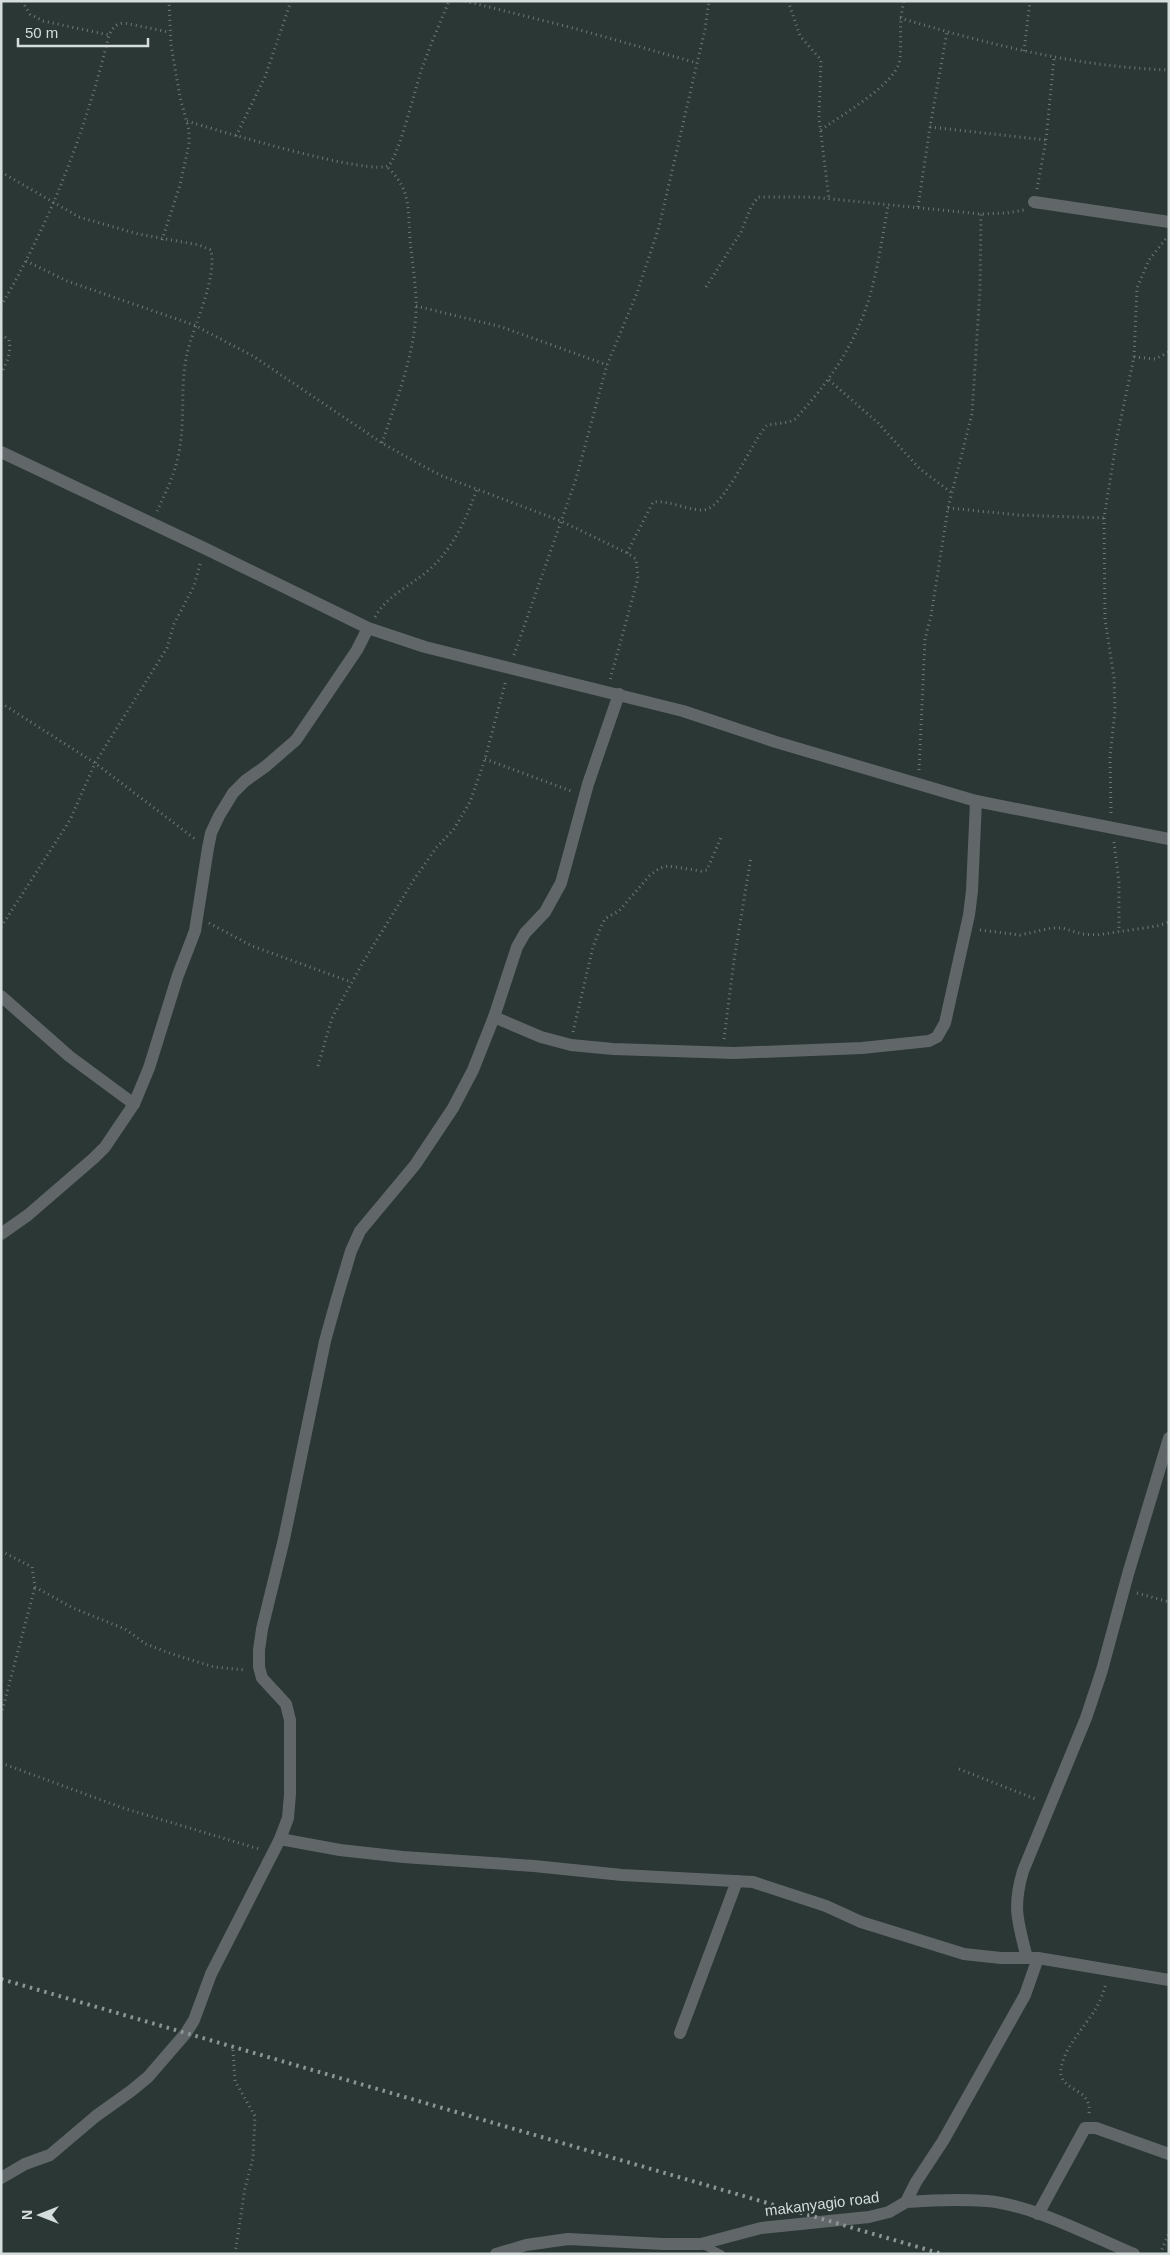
<svg xmlns="http://www.w3.org/2000/svg" width="1170" height="2255" viewBox="0 0 1170 2255" font-family="Helvetica,sans-serif">
  <style>
    .lines { fill: none; stroke-linecap: round; stroke-linejoin: round }
    .path { stroke: #6e7976; stroke-width: 3; stroke-dasharray: 1 4; stroke-linecap: butt }
    .service { stroke: #616768; stroke-width: 8 }
    .minor { stroke: #616768; stroke-width: 12 }
    .rail { stroke: #8c9695; stroke-width: 4; stroke-dasharray: 2.5 5; stroke-linecap: butt }
    .labels { text-anchor: middle; stroke-width: 4.5; stroke-linejoin: round; paint-order: stroke }
    .street-label { font-size: 15px; fill: #d5dddc; stroke: #2a3734 }
  </style>
  <rect width="100%" height="100%" fill="#2a3734"/>
  <g class="lines">
    <g class="path">
      <polyline points="22,1 30,14 43,21 109,35"/>
      <polyline points="465,1 573,28 697,63"/>
      <polyline points="788,1 800,36 821,60 819,118 829,199"/>
      <path d="M900 18C988 44 1077 67 1169 70"/>
      <polyline points="1024,51 1030,1"/>
      <path d="M187 121C212 129 376 178 389 165 399 155 416 86 422 68 430 46 440 23 449 1"/>
      <polyline points="930,127 1046,140"/>
      <path d="M821 130C841 115 897 84 900 59 902 37 898 25 904 1"/>
      <polyline points="236,136 265,77 291,1"/>
      <path d="M1 172 79 217 138 234 199 245 211 250C217 280 194 324 187 354 180 385 185 415 180 446 177 469 167 490 157 511"/>
      <polyline points="1037,189 1046,140 1054,58"/>
      <polyline points="918,207 930,127 947,32"/>
      <polyline points="162,240 180,185 189,144 189,130 180,97 171,45 169,1"/>
      <polyline points="26,261 67,281 194,325 253,356 382,443 412,460 442,476 561,521 627,553 636,559 638,578 610,680"/>
      <polyline points="706,287 741,232 751,207 758,197 812,197 981,214 1007,213 1024,210"/>
      <path d="M1 306C51 221 86 130 109 35 113 28 115 24 124 23L169 32"/>
      <polyline points="416,306 502,327 607,365"/>
      <path d="M1 334 9 340C12 352 6 364 1 374"/>
      <polyline points="1134,357 1155,359 1169,352"/>
      <polyline points="829,380 878,423 920,469 952,493"/>
      <path d="M382 443C397 398 418 347 416 298 415 279 412 259 410 240 408 210 411 188 387 167"/>
      <polyline points="948,508 1018,515 1104,518"/>
      <path d="M627 553 653 502C669 500 686 510 703 510 724 510 752 441 767 425L789 422 795 419C822 390 846 358 861 321 876 285 881 244 888 206"/>
      <path d="M375 617C388 594 411 586 430 569 454 547 466 519 477 489"/>
      <polyline points="514,655 576,479 607,365 637,293 659,227 705,29 709,1"/>
      <polyline points="1,703 95,763 195,839"/>
      <polyline points="485,759 571,791"/>
      <polyline points="919,770 925,639 931,616 948,508 972,414 980,290 981,214"/>
      <polyline points="1111,813 1110,756 1115,711 1114,678 1105,619 1104,518 1117,437 1134,357 1137,288 1149,260 1168,236"/>
      <polyline points="1114,842 1119,882 1119,932"/>
      <polyline points="209,923 252,946 351,982"/>
      <polyline points="1,927 70,820 95,763 167,648 174,624 194,586 201,561"/>
      <polyline points="980,930 1020,935 1052,928 1062,928 1082,934 1097,935 1157,926 1169,922"/>
      <polyline points="573,1032 593,947 602,924 606,918 619,911 650,875 660,868 668,866 701,871 707,870 722,835"/>
      <polyline points="724,1039 734,960 751,857"/>
      <polyline points="318,1066 332,1018 362,964 413,881 436,848 454,829 470,802 485,759 506,680"/>
      <polyline points="1,1551 32,1567 35,1587 73,1608 125,1629 146,1644 172,1654 214,1667 246,1670"/>
      <polyline points="1137,1593 1169,1602"/>
      <polyline points="1,1715 35,1587"/>
      <polyline points="1,1763 123,1808 259,1849"/>
      <polyline points="959,1769 1038,1800"/>
      <polyline points="233,2050 235,2081 255,2116 253,2158 245,2188 235,2254"/>
      <path d="M1089 2113C1092 2089 1064 2091 1061 2075 1058 2055 1085 2026 1095 2010 1100 2002 1103 1993 1106 1984"/>
      <polyline points="1160,2254 1169,2233"/>
    </g>
    <polyline class="service" points="701,2244 721,2254"/>
    <g class="minor">
      <polyline points="1034,202 1169,222"/>
      <polyline points="1,452 204,548 368,628 425,647 683,711 776,742 976,801 1169,839"/>
      <polyline points="1,996 69,1056 134,1104"/>
      <polyline points="494,1017 541,1037 571,1045 613,1049 734,1053 862,1048 929,1041 937,1037 945,1023 969,915 972,891 976,801"/>
      <polyline points="1,1234 28,1215 94,1158 105,1147 134,1104 149,1068 178,975 195,931 208,848 211,833 219,816 233,793 245,781 266,766 296,740 357,650 368,628"/>
      <polyline points="280,1839 340,1850 403,1857 534,1866 622,1875 753,1882 826,1906 861,1922 964,1954 1001,1958 1038,1958 1169,1980"/>
      <path d="M1027 1958C1018 1922 1012 1908 1023 1871L1086 1718 1102 1670 1128 1574 1169 1438"/>
      <polyline points="680,2033 737,1881"/>
      <polyline points="1,2178 25,2164 50,2155 96,2116 131,2091 148,2077 186,2033 194,2020 211,1974 280,1839 288,1818 290,1794 290,1720 286,1704 262,1678 259,1667 259,1650 262,1629 284,1539 325,1341 337,1298 351,1251 360,1231 415,1165 453,1108 473,1070 494,1017 517,947 525,933 545,912 561,883 588,784 619,694"/>
      <path d="M906 2202C933 2200 960 2199 987 2201 1033 2205 1091 2236 1134 2254"/>
      <polyline points="1038,2214 1085,2128 1096,2128 1169,2154"/>
      <polyline points="496,2254 526,2245 568,2239 663,2244 701,2244 761,2228 869,2217 889,2212 906,2202 916,2182 943,2141 1025,1995 1038,1958"/>
    </g>
    <polyline class="rail" points="1,1979 942,2254"/>
  </g>
  <g class="labels">
    <g class="street-label">
      <text transform="translate(822 2204) rotate(-7)" y="5">makanyagio road</text>
    </g>
  </g>
  <rect width="1170" height="2255" fill="none" stroke="#d5dddc" stroke-width="5"/>
  <g transform="translate(40 2215) rotate(270)" stroke="#2a3734" stroke-width="4" paint-order="stroke">
  <path d="M0-4L9 19L0 12L-9 19Z" fill="#d5dddc"/>
  <text y="-8" font-size="14" font-weight="bold" text-anchor="middle" fill="#d5dddc">N</text>
  </g>
  <path d="M18 38v8h130v-8" fill="none" stroke="#d5dddc" stroke-width="2.5"/>
  <text x="25" y="38" font-size="15" fill="#d5dddc" stroke="#2a3734" stroke-width="4" paint-order="stroke">50 m</text>
</svg>
